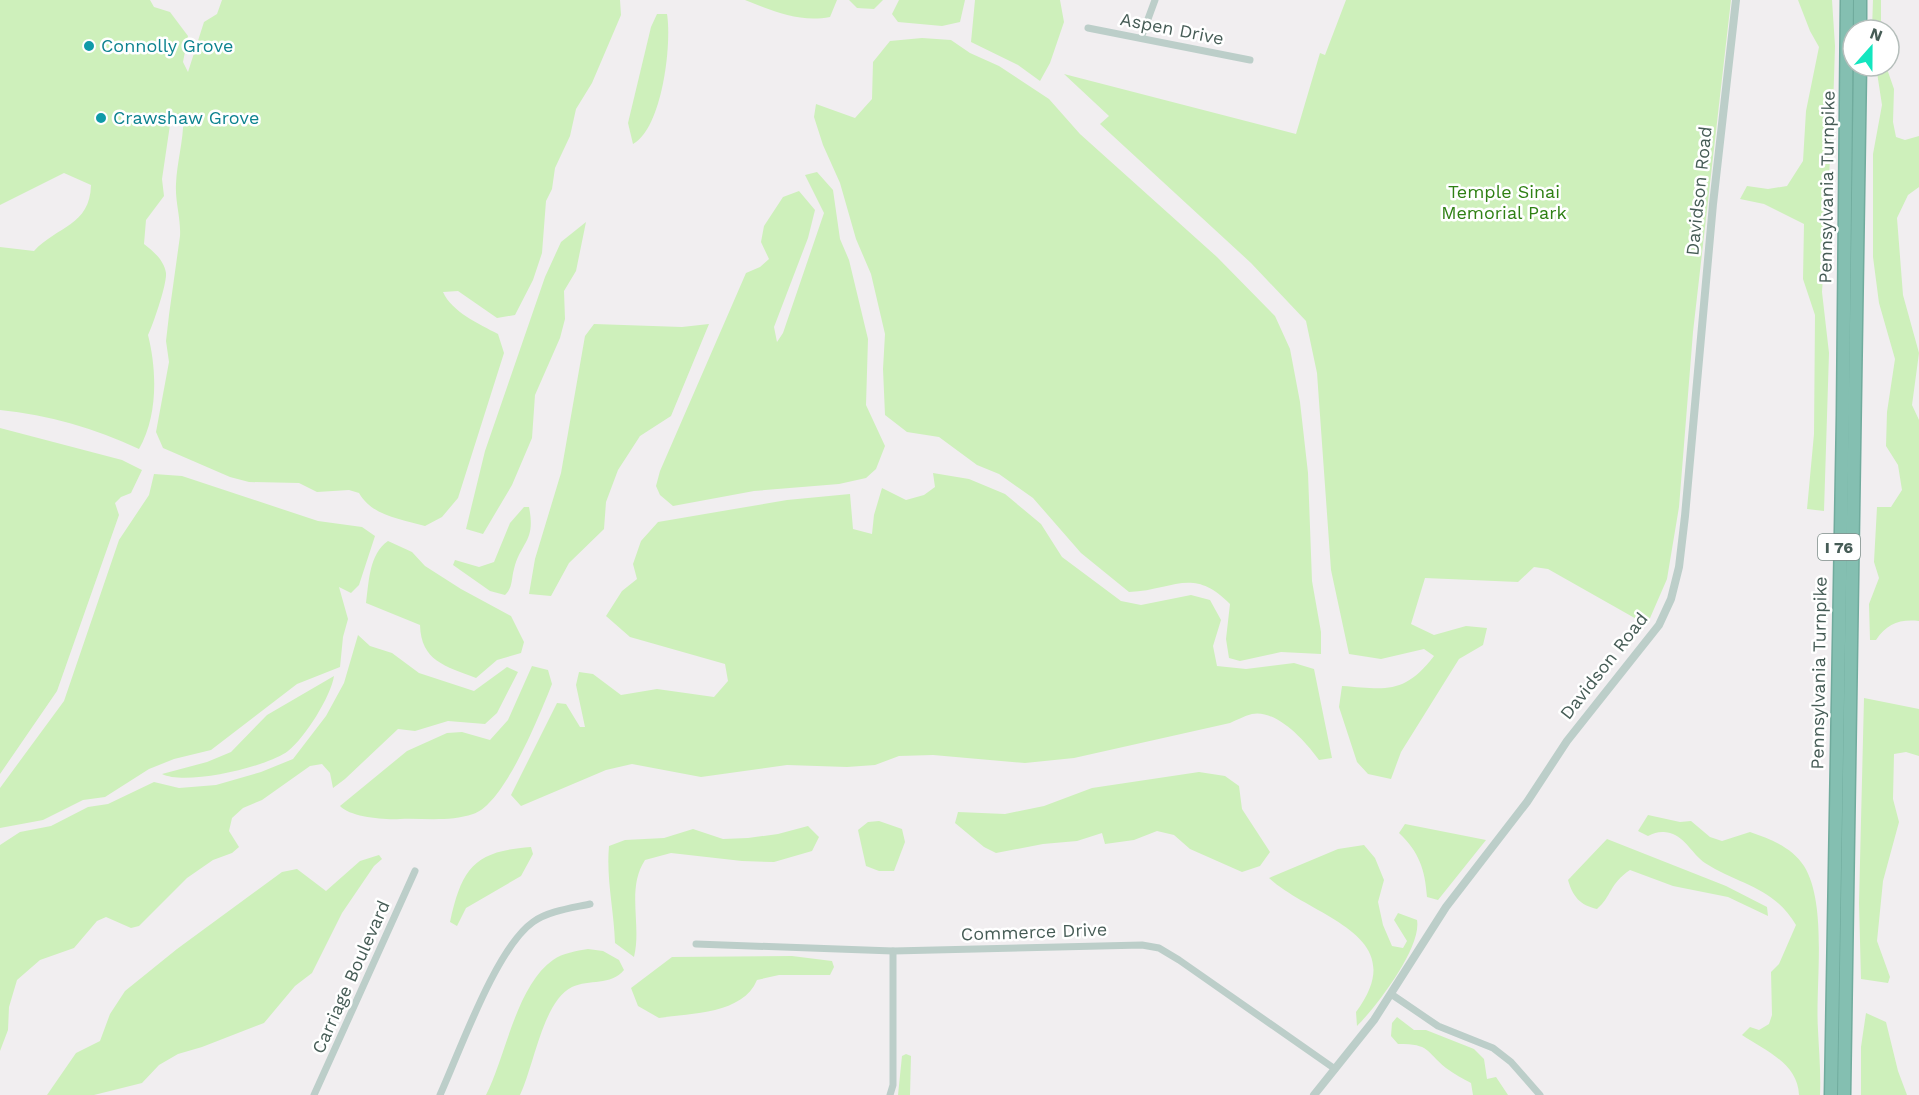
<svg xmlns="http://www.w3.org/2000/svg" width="1919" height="1095" viewBox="0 0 1919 1095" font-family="'Work Sans',sans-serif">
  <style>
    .green { fill: #cef0bb }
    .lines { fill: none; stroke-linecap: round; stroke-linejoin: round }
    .motorway-casing { stroke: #70ab9d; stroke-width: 15 }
    .minor { stroke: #bccec9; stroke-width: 7 }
    .tertiary { stroke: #bccec9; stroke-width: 8 }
    .motorway { stroke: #84bfb1; stroke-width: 12 }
    .culture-dot { fill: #0f9aa8; stroke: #fff; stroke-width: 2 }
    .labels { text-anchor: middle; stroke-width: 5; stroke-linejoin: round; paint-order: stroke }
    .shield { fill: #fff; stroke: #7e8d89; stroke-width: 1.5 }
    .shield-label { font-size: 16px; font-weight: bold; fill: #465c56 }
    .street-label { font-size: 18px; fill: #465c56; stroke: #fff }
    .culture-label { font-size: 18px; fill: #0d838f; stroke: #fff; text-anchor: start }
    .park-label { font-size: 18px; fill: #2f8014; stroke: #fff }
  </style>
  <rect width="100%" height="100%" fill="#f1eef0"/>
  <g class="green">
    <path d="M0 0H150L154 7 170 12 188 36 183 62 188 72 204 22 217 14 222 0H620L621 15 592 83 576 109 570 136 555 168 552 189 546 201 542 253 533 280 515 315 497 318 458 291 443 292C452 312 479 324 498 334L504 353 458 498 442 517 425 526C401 519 372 516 359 493L349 490 317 492 299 483 249 482 230 477 163 448 156 432 169 362 166 341 169 315 180 236C181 218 175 202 176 184 177 160 185 136 183 112L171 118 162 179 164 196 146 220 144 244C153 251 164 260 166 273 167 284 153 325 148 335 157 371 158 416 139 449 94 428 49 415 0 410V247L34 251C57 226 90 226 91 185L64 173 0 205Z"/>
    <path d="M745 0H837L830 17C800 23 772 11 745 0Z"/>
    <polygon points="849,0 883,0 874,9 857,8"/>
    <polygon points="899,0 965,0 960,22 942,26 898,22 892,14"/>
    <polygon points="975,0 1060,0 1064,22 1050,63 1040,81 1018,65 971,42"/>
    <path d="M1346 0H1731L1693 332 1679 507 1667 579 1647 625 1548 569 1534 567 1518 582 1425 578 1411 624 1434 635 1466 626 1487 628 1483 645 1459 659 1401 752 1391 779 1368 774 1357 762 1339 707 1342 686C1386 689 1404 695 1434 656L1424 649 1381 659 1349 654 1331 570 1317 373 1306 321 1251 263 1100 124 1109 116 1064 74 1296 134 1320 53 1325 55Z"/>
    <polygon points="1798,0 1832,0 1835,46 1833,110 1822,292 1829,353 1824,511 1807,509 1814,434 1815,315 1803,279 1804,224 1764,204 1740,199 1747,186 1768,189 1787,186 1803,161 1806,111 1819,47 1810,31"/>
    <polygon points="1873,0 1881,0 1881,30 1872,30"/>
    <path d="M657 14H667C672 45 662 128 633 144L628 123 651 27Z"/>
    <path d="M922 38 951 40 970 53 999 66 1049 99 1080 134 1217 257 1275 316 1290 349 1300 402 1308 473 1312 581 1321 632V654L1281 652 1240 661 1229 658 1226 639 1230 604C1193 566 1174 590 1129 592L1081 553 1033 498 999 474 977 465 939 437 907 432 885 415 883 369 885 334 871 274 856 239 840 183 823 145 814 117 816 104 855 118 872 99 873 62 890 41Z"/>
    <path d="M1876 66H1886L1894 89 1893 122 1896 137 1905 140 1919 136V187L1908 195 1897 218 1903 295 1919 353 1912 405 1919 420V621C1899 619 1887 624 1876 640H1870L1869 604 1879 578 1874 562 1877 507H1891L1902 490 1898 465 1886 446 1887 412 1895 359 1879 303 1873 257V154L1882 105Z"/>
    <polygon points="817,172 833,190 840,239 849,260 868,339 866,405 885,446 876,469 866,478 839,484 754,491 673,506 660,495 656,486 660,471 746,273 760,267 769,259 761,242 764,226 783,197 799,191 815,210 808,238 774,327 777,342 783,333 824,213 805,175"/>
    <polygon points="586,222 576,271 564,291 565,319 560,338 535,395 532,438 512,485 483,534 466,529 485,451 545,277 561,242"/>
    <polygon points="594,324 682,327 709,324 671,416 640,436 618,470 606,502 604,529 569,563 551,596 529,594 535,559 561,473 585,336"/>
    <polygon points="0,428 122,460 142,470 131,493 121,497 115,503 119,515 57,691 0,774"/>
    <path d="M933 473 969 479 1005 494 1041 524 1062 557 1121 601 1141 605 1191 595 1210 600 1221 620 1213 646 1217 666 1246 669 1294 663 1314 669 1332 758 1319 760C1306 742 1277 709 1252 714 1244 716 1237 720 1230 723L1074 758 1025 763 933 755 899 756 875 765 847 767 787 765 701 777 632 764 606 770 521 806 511 795 557 703 566 704 580 727H585L576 685 579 672 593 674 621 695 657 689 714 697 728 681 725 664 630 637 606 616 622 591 637 579 633 564 641 541 658 522 787 500 850 494 853 529 872 534 874 515 882 488 906 500 924 495 935 487Z"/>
    <polygon points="154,474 182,476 318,521 362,527 375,536 359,585 351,593 339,587 348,619 343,637 340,667 297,684 211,750 174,759 149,769 105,797 83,800 43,820 0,828 0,788 64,701 119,540 149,495"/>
    <path d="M524 507H529C536 542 521 541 514 569 511 580 513 587 505 595L490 591 453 565 455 560 479 567 494 562 510 523Z"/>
    <path d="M388 541 412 552 425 566 461 589 511 616 524 642 521 653 497 660 476 678C445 666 421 661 420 625L366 603C369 582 369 554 388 541Z"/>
    <polygon points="358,635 370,646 392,653 419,673 474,691 507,667 518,672 497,713 485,724 448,721 415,731 398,729 345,779 333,788 330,773 322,764 310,766 262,800 243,808 232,818 229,831 239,847 232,853 213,860 187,878 139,926 131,928 106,917 97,921 74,948 40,960 17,980 9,1007 8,1030 0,1051 0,845 20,832 51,826 88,807 108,804 154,782 179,788 216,785 261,772 293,759 326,716 344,683"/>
    <path d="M532 666 548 670 552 684C540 714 504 805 473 814 450 822 424 818 400 819 384 820 350 817 340 806L407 751 447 733 462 732 490 740 508 720Z"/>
    <path d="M334 676C331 696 305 738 288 751 267 767 186 786 162 774L207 762 231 752 267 715Z"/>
    <polygon points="1864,698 1919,709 1919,756 1906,752 1894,754 1893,799 1899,822 1883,881 1877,941 1890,977 1888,983 1861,979 1859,903"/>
    <polygon points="1199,772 1225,776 1239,786 1242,809 1270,852 1260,866 1242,872 1190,849 1174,835 1157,831 1134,840 1105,844 1102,833 1077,841 1043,844 996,853 984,847 955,823 958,812 1005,814 1044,806 1092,788"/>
    <path d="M1648 815 1680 822 1691 821 1710 837 1722 841 1750 832C1770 839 1792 847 1804 866 1828 905 1815 985 1818 1030 1819 1052 1821 1073 1820 1095H1799C1798 1063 1764 1050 1742 1035L1750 1027 1759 1030 1769 1024 1772 1015 1771 972 1779 964 1796 925C1773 886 1739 885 1705 863 1692 854 1686 838 1670 833 1661 831 1656 832 1648 836L1638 831Z"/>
    <polygon points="879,821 902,829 905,842 894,871 879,871 866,866 858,830 868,822"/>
    <path d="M1405 824 1486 840 1438 900 1427 897C1425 869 1419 852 1399 833Z"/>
    <path d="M808 826 819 837 812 851 774 862 742 861 671 853 645 860C626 889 642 925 634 957L615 943C614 910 606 879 609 846L625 840 664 838 693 829 723 839 748 838 778 834Z"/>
    <path d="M1607 839 1726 886 1767 907 1768 916 1728 897 1673 886 1630 870C1609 884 1612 896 1597 909 1580 905 1573 897 1568 880Z"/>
    <path d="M1364 845 1375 858 1384 880 1378 902 1383 925 1392 946 1403 948 1407 941 1394 920 1398 913 1417 920C1422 947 1377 1006 1357 1026L1356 1012C1414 934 1313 918 1269 878L1338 849Z"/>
    <path d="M531 847 533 854 521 876 466 908 457 926 450 922C462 867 475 851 531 847Z"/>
    <polygon points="379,855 382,859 374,866 342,913 312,973 295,986 264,1023 202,1047 178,1054 159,1065 142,1083 94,1095 47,1095 76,1053 100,1041 110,1014 125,991 177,949 282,872 297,869 326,891 360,861"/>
    <path d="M588 949 603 951 619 960 624 970C611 986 589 979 572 987 543 1001 534 1066 520 1095H486C506 1056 516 986 553 960 563 953 576 951 588 949Z"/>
    <path d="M792 956 832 961 834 967 830 975H779L757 980C743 1014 692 1013 659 1018L638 1006 631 988 672 957Z"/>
    <polygon points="1866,1013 1886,1022 1898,1071 1907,1095 1861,1095 1861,1047"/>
    <path d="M1397 1017 1414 1030H1426L1474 1049 1484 1059 1487 1079 1496 1077 1508 1095H1473L1471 1083C1463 1079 1454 1074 1446 1068 1425 1051 1431 1044 1398 1044L1391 1036 1392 1023Z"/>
    <polygon points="906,1054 911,1056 910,1095 898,1095 902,1056"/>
  </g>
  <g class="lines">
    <defs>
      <g id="motorway">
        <polyline points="1860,0 1860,30"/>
        <polyline points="1831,1095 1843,415 1847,0"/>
        <polyline points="1844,1095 1860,66"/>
      </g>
    </defs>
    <use href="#motorway" class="motorway-casing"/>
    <g class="minor">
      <polyline points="1088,28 1250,60"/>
      <polyline points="1141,38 1155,0"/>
      <polyline points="696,944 893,951 1142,945 1159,948 1179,960 1335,1069"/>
      <polyline points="1391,994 1438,1026 1493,1048 1511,1062 1540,1095"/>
      <polyline points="314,1095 415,871"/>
      <path d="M440 1095C460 1051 496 948 533 922 548 911 572 908 590 904"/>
      <polyline points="890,1095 893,1085 893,951"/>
    </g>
    <polyline class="tertiary" points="1314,1095 1374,1020 1446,907 1527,802 1567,741 1659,625 1671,599 1679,567 1685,516 1713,204 1736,0"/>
    <use href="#motorway" class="motorway"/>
  </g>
  <g class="culture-dot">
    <circle cx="89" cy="46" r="6"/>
    <circle cx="101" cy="118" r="6"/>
  </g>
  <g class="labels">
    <rect class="shield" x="1818" y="534" width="42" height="26" rx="4.5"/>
    <g class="shield-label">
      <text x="1839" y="553">I 76</text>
    </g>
    <g class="street-label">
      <text transform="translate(1172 29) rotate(11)" y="6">Aspen Drive</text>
      <text transform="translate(1827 187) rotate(-89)" y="6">Pennsylvania Turnpike</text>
      <text transform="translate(1699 191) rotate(-84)" y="6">Davidson Road</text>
      <text transform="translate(1604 666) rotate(-52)" y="6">Davidson Road</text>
      <text transform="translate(1819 673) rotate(-89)" y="6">Pennsylvania Turnpike</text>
      <text transform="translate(1034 932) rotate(-2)" y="6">Commerce Drive</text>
      <text transform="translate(351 977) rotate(-66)" y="6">Carriage Boulevard</text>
    </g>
    <g class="culture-label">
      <text x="101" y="52">Connolly Grove</text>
      <text x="113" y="124">Crawshaw Grove</text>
    </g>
    <g class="park-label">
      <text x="1504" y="198">Temple Sinai<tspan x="1504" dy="21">Memorial Park</tspan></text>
    </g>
  </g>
  <g transform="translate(1871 48) rotate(21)"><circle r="28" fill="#ffffff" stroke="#b5bebb" stroke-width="1.5"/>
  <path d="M0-4.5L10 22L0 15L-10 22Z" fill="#13e6bf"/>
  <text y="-9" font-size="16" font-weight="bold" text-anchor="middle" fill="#465c56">N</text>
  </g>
</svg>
